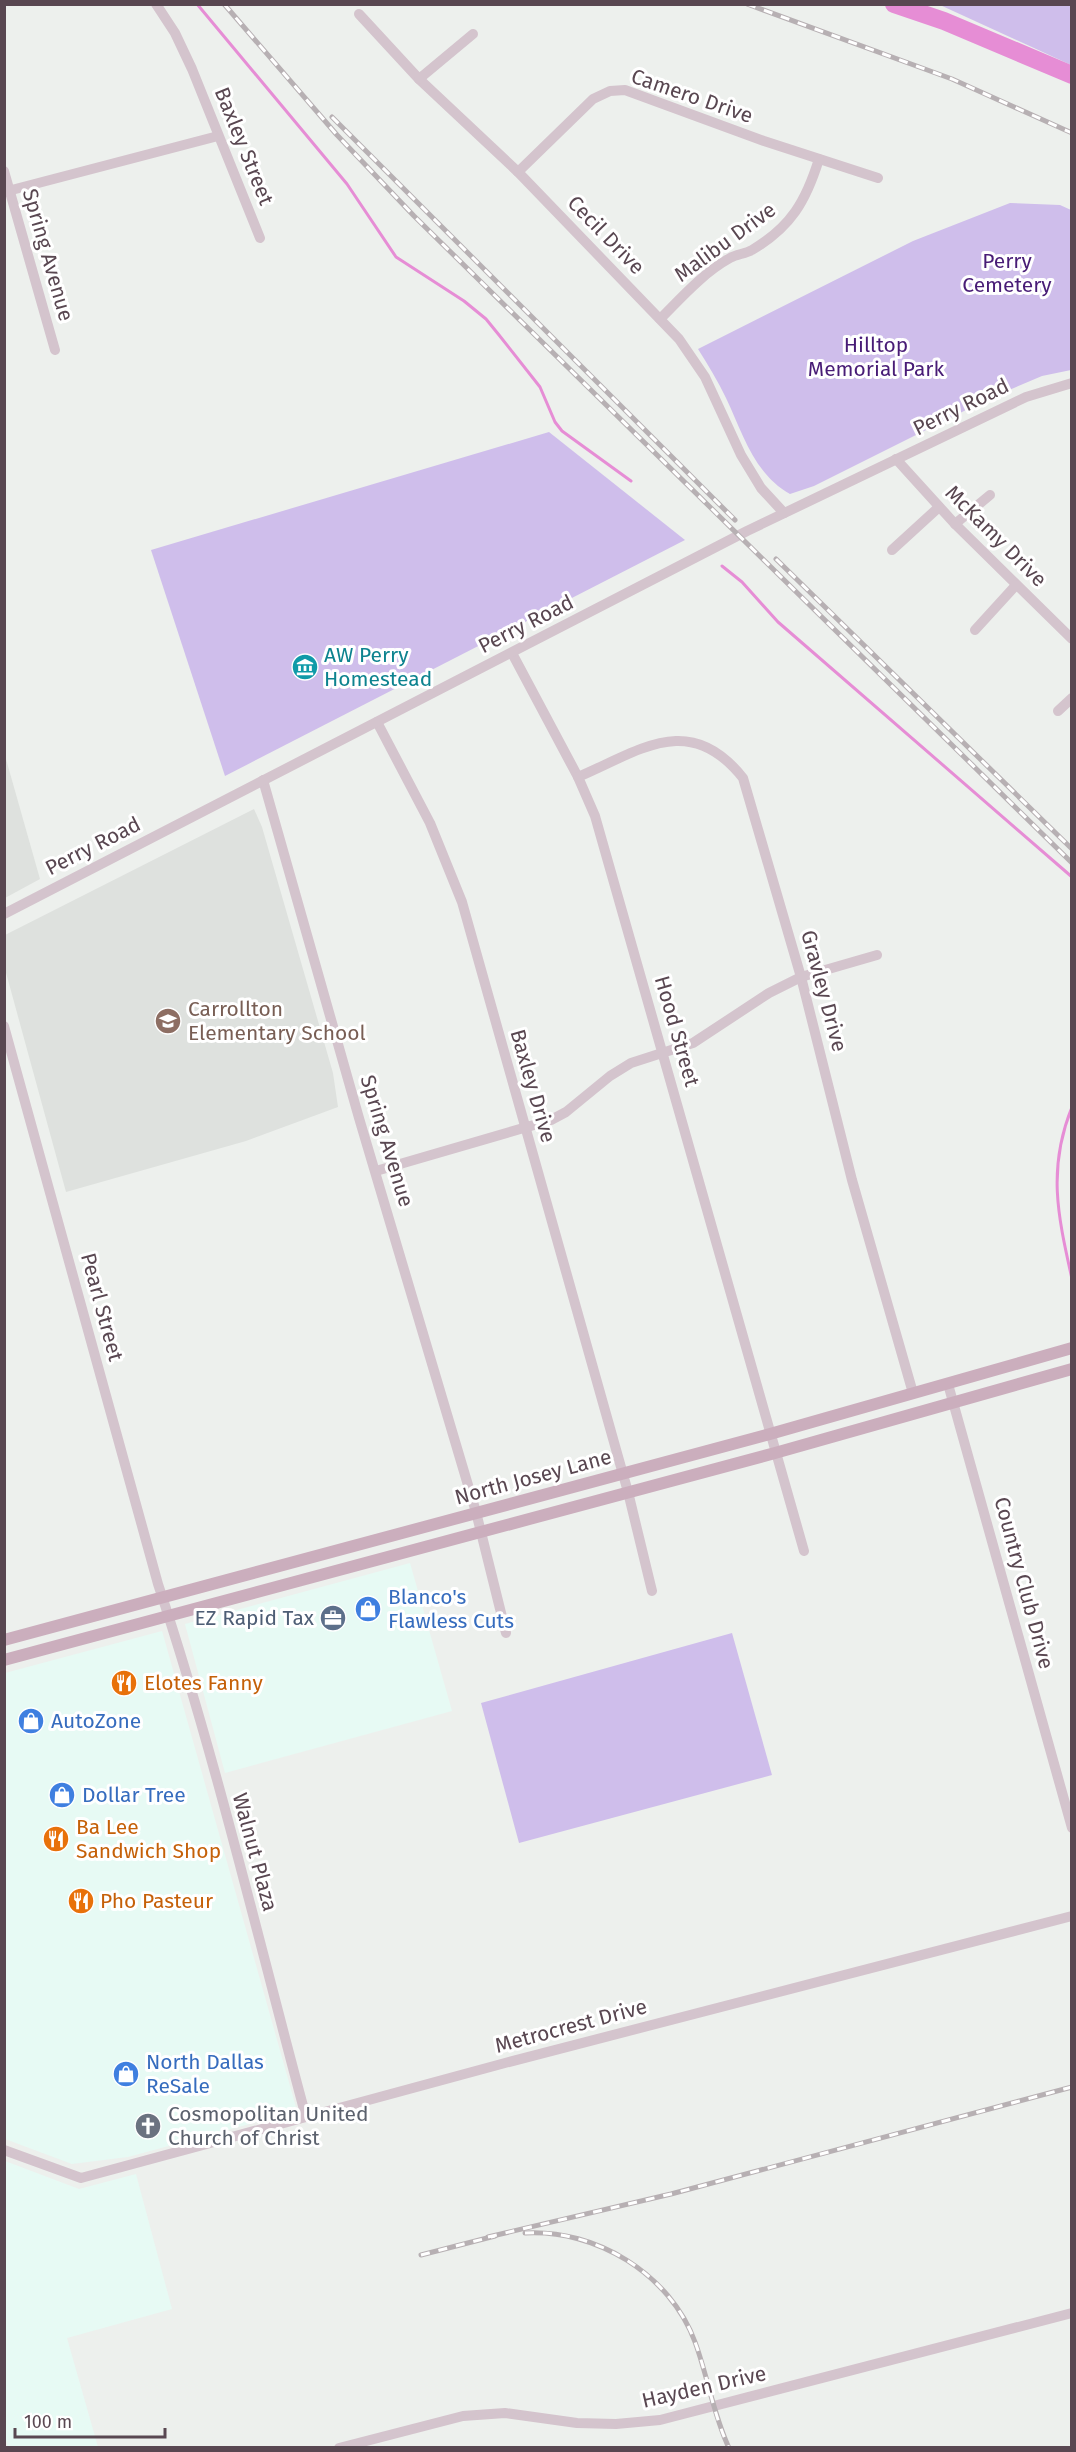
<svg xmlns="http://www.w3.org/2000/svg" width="1076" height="2452" viewBox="0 0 1076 2452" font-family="'Fira Sans',sans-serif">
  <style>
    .commercial { fill: #e7faf4 }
    .education { fill: #dee1de }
    .green { fill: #cfbeeb }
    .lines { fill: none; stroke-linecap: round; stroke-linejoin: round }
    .stream { stroke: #e68dd5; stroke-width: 3 }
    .river { stroke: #e68dd5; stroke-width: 18 }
    .minor { stroke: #d4c4cd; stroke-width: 10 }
    .major { stroke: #cbaebd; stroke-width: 12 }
    .rail-casing { stroke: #b7b0b3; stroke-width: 5 }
    .rail { stroke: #fff; stroke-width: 3; stroke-dasharray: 9; stroke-linecap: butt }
    .labels { text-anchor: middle; stroke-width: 6; stroke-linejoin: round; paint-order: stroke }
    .street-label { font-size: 21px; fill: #594751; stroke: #fff }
    .park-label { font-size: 21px; fill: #481c76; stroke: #fff }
    .culture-label { font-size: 21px; fill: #0d838f; stroke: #fff; text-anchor: start }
    .education-label { font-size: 21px; fill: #785e54; stroke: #fff; text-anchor: start }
    .shop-label { font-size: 21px; fill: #366cbe; stroke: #fff; text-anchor: start }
    .service-label { font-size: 21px; fill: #4e5e75; stroke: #fff; text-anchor: end }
    .food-label { font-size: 21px; fill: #c56008; stroke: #fff; text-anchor: start }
    .worship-label { font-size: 21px; fill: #5b616d; stroke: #fff; text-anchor: start }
  </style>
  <rect width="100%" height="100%" fill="#edf0ed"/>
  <g class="commercial">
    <polygon points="410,1563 452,1711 225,1773 185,1624"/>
    <polygon points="162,1631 297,2111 128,2157 72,2164 5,2139 5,1673"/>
    <polygon points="5,2161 79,2189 136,2174 172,2309 67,2338 98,2447 8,2447 4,2434"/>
  </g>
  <g class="education">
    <polygon points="6,759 40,879 5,898 4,760"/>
    <polygon points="254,809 262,827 333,1073 338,1107 246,1141 66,1192 5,969 5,935"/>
  </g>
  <g class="green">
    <polygon points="940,5 1071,5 1071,65"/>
    <path d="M1010 203 1060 205 1071 210V370L1042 376 988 399 814 486 790 494C754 474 743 434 726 398 718 381 708 365 698 349L913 241Z"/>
    <polygon points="549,432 685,540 225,776 151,550"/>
    <polygon points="732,1633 772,1775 519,1843 481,1703"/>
  </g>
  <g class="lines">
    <g class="stream">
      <polyline points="197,4 347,184 396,257 464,301 486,319 499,335 540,387 555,422 562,431 631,481"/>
      <polyline points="722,566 742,582 778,622 1072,877"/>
      <path d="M1072 1107C1047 1169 1058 1216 1072 1279"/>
    </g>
    <polyline class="river" points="894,4 944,21 1072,75"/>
    <g class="minor">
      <polyline points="156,4 175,33 192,69 260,238"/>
      <polyline points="359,14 419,79 518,172 679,339 705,377 741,455 761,488 784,513"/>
      <polyline points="419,79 473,34"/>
      <polyline points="4,171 55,350"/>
      <polyline points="518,172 593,99 610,91 625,90 764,141 878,178"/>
      <polyline points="4,192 218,136"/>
      <path d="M660 319C682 297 703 273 730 258 737 254 745 254 752 250 791 227 806 201 819 159"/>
      <polyline points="896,459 955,524 1072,639"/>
      <polyline points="955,524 990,495"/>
      <polyline points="892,550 939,507"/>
      <polyline points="975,630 1016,585"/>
      <polyline points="512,653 578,777 595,816 804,1551"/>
      <polyline points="1058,711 1072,698"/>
      <polyline points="377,722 430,823 462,902 628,1492 652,1591"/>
      <path d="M578 777C641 750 690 711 743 778L801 977 852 1180 913 1393"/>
      <polyline points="263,780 359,1118 476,1512 506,1633"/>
      <polyline points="4,914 747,531 1026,397 1072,383"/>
      <path d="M4 1026 158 1584C216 1758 258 1939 306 2117"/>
      <polyline points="376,1171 551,1120 566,1112 610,1076 631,1063 693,1043 769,993 801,977 877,955"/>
      <polyline points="948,1384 1072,1828"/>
      <polyline points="4,2150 81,2178 505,2063 1072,1916"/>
      <polyline points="339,2448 463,2416 505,2413 577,2423 616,2424 660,2420 1072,2313"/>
    </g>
    <g class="major">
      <polyline points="4,1640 770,1434 1072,1348"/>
      <polyline points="4,1660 775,1453 1072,1369"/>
    </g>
    <defs>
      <g id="rail">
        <polyline points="224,4 337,135 414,216 1072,863"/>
        <polyline points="747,4 952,79 1072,133"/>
        <polyline points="332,117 735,520"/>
        <polyline points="776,559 1072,849"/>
        <path d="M525 2233C596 2229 670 2274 695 2342 708 2377 713 2414 729 2448"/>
        <polyline points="488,2237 671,2194 1072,2087"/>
        <polyline points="421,2255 495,2236"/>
      </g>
    </defs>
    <use href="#rail" class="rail-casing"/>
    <use href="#rail" class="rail"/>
  </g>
  <defs>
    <symbol id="museum-disc" viewBox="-11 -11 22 22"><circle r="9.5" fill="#0f9aa8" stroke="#fff"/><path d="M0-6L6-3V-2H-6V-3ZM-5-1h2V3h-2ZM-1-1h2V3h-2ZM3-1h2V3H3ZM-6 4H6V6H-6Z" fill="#fff"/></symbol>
    <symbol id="school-disc" viewBox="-11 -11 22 22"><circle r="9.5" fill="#8d6e63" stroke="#fff"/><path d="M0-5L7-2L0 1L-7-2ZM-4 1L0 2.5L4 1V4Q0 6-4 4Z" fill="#fff"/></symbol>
    <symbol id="shop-disc" viewBox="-11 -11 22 22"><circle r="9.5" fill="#3f7fe0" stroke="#fff"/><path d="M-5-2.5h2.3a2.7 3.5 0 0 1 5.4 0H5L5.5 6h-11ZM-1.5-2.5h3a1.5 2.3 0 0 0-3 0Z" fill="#fff"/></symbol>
    <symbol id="office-disc" viewBox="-11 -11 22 22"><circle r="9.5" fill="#5c6f8a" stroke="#fff"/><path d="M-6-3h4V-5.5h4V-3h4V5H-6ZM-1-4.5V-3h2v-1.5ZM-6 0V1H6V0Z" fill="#fff"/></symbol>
    <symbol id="restaurant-disc" viewBox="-11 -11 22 22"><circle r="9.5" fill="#e8710a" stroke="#fff"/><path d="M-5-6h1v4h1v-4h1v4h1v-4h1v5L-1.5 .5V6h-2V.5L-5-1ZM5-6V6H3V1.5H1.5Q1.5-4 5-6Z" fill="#fff"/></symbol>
    <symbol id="church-disc" viewBox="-11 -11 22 22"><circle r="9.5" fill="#6b7280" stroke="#fff"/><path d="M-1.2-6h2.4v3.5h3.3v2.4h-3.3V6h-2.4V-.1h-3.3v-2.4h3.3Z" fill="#fff"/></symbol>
  </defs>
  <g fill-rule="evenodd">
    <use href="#museum-disc" x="290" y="652" width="30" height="30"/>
    <use href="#school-disc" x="153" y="1006" width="30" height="30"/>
    <use href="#shop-disc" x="353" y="1594" width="30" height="30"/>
    <use href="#office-disc" x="318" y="1603" width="30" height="30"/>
    <use href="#restaurant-disc" x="109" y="1668" width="30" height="30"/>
    <use href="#shop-disc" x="16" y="1706" width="30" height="30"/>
    <use href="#shop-disc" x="47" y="1780" width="30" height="30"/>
    <use href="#restaurant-disc" x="41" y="1824" width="30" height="30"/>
    <use href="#restaurant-disc" x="66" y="1886" width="30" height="30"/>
    <use href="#shop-disc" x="111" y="2059" width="30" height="30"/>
    <use href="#church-disc" x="133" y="2111" width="30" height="30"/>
  </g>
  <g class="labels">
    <g class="street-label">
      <text transform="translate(692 96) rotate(19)" y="7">Camero Drive</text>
      <text transform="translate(244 146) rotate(68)" y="7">Baxley Street</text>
      <text transform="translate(606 235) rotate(46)" y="7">Cecil Drive</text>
      <text transform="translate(725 242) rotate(-36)" y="7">Malibu Drive</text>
      <text transform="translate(48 255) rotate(74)" y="7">Spring Avenue</text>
      <text transform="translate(961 407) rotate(-26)" y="7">Perry Road</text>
      <text transform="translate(996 536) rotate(45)" y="7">McKamy Drive</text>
      <text transform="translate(526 624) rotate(-27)" y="7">Perry Road</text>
      <text transform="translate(93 846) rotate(-27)" y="7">Perry Road</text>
      <text transform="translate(824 991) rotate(75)" y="7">Gravley Drive</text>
      <text transform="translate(677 1031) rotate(74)" y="7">Hood Street</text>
      <text transform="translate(533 1086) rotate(74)" y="7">Baxley Drive</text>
      <text transform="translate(387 1141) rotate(73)" y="7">Spring Avenue</text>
      <text transform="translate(102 1307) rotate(75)" y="7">Pearl Street</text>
      <text transform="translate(533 1477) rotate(-15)" y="7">North Josey Lane</text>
      <text transform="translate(1024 1583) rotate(75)" y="7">Country Club Drive</text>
      <text transform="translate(255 1852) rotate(75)" y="7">Walnut Plaza</text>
      <text transform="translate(571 2026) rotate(-15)" y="7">Metrocrest Drive</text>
      <text transform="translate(704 2387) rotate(-13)" y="7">Hayden Drive</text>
    </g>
    <g class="park-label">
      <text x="1007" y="268">Perry<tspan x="1007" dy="24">Cemetery</tspan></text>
      <text x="876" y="352">Hilltop<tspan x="876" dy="24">Memorial Park</tspan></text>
    </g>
    <g class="culture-label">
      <text x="324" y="662">AW Perry<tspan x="324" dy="24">Homestead</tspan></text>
    </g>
    <g class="education-label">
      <text x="188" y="1016">Carrollton<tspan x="188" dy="24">Elementary School</tspan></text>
    </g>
    <g class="shop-label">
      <text x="388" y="1604">Blanco's<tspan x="388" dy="24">Flawless Cuts</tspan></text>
      <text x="51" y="1728">AutoZone</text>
      <text x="82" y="1802">Dollar Tree</text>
      <text x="146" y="2069">North Dallas<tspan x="146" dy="24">ReSale</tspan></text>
    </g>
    <g class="service-label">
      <text x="314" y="1625">EZ Rapid Tax</text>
    </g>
    <g class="food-label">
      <text x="144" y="1690">Elotes Fanny</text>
      <text x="76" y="1834">Ba Lee<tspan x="76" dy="24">Sandwich Shop</tspan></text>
      <text x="100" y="1908">Pho Pasteur</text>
    </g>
    <g class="worship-label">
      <text x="168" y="2121">Cosmopolitan United<tspan x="168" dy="24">Church of Christ</tspan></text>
    </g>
  </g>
  <rect width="1076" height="2452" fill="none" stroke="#594751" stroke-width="12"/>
  <path d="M15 2428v9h150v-9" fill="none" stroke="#594751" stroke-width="3"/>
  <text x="24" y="2428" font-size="18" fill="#594751" stroke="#ffffff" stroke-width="4.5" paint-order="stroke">100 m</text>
</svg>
